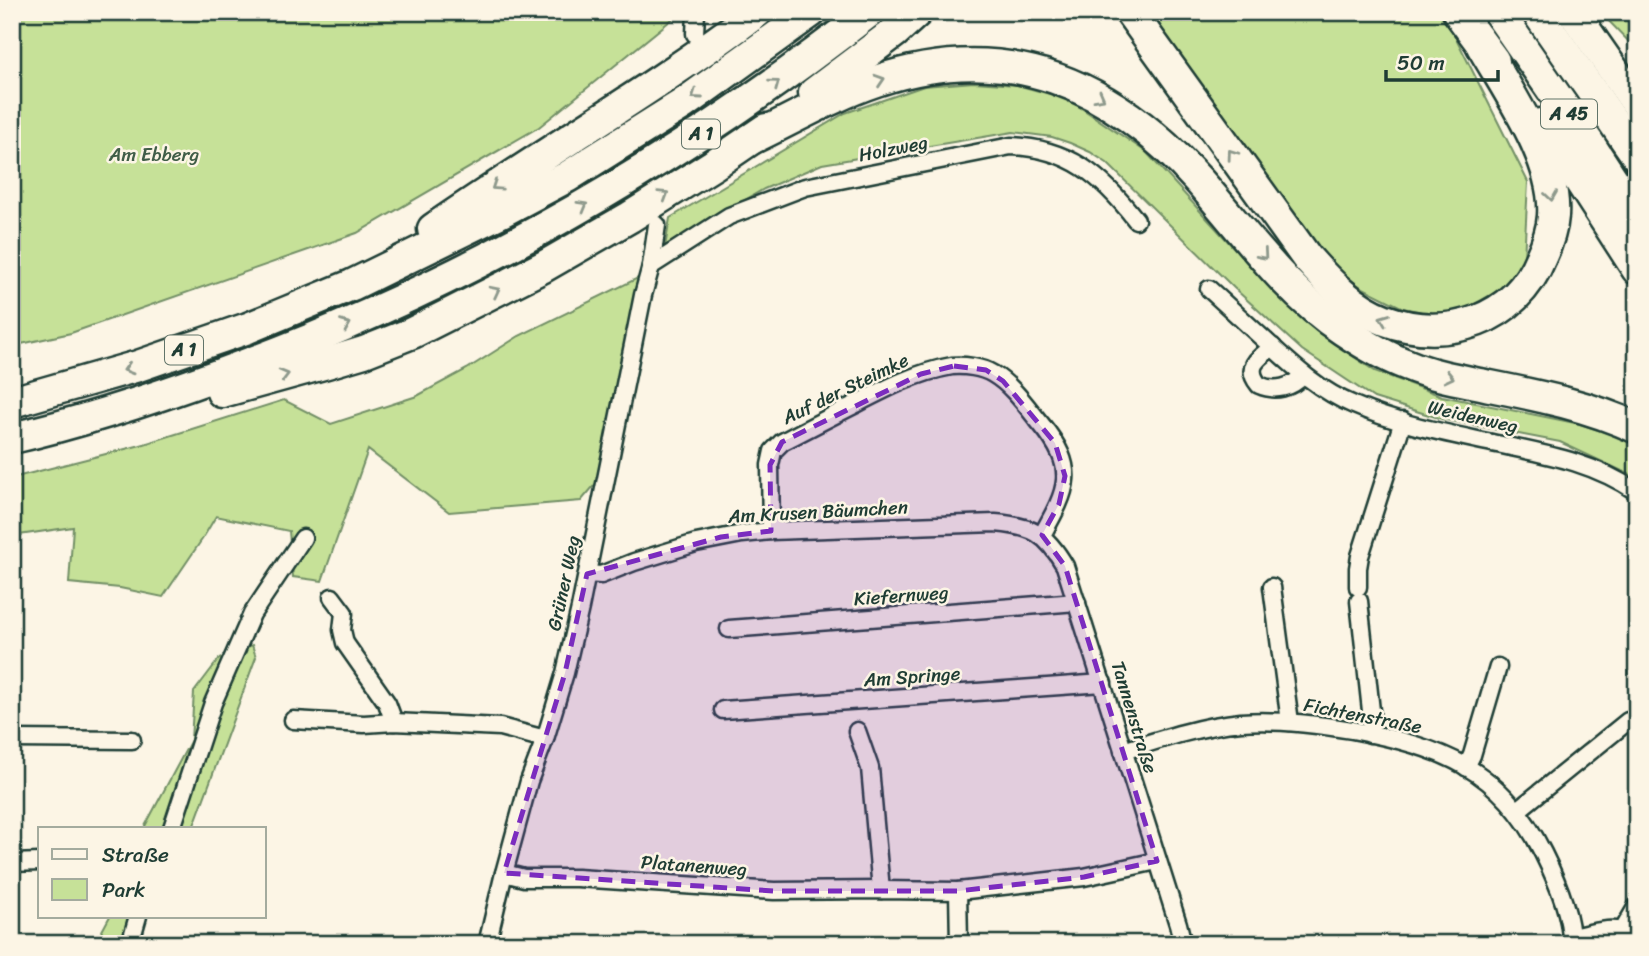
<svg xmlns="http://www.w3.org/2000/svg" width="1649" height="956" viewBox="0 0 1649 956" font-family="Sriracha,sans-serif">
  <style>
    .green { fill: #c6e198; stroke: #728f66; stroke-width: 2 }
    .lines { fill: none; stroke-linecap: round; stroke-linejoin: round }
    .street-tunnel { stroke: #d0d0c2; stroke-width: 16; stroke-dasharray: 16 8; stroke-linecap: butt }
    .street-casing { stroke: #1f3d34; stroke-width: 21 }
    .highway-casing { stroke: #1f3d34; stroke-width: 35 }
    .street { stroke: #fcf5e5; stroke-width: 16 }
    .highway { stroke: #fcf5e5; stroke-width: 30 }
    .oneway { stroke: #8e998c }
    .marked { fill: #7b2cbf; fill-opacity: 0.2; stroke: #7b2cbf; stroke-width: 5; stroke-dasharray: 14 9; stroke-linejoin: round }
    .labels { text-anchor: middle; stroke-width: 5; stroke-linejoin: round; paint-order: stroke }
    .shield { fill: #fcf5e5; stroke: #617469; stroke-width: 2 }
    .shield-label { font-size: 18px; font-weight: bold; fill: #1f3d34 }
    .street-label { font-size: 19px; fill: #1f3d34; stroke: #fcf5e5 }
    .park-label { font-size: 19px; fill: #405e48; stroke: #fcf5e5 }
  </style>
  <rect width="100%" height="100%" fill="#fcf5e5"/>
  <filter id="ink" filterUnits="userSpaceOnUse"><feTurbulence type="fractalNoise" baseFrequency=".0143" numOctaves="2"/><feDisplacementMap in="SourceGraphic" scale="14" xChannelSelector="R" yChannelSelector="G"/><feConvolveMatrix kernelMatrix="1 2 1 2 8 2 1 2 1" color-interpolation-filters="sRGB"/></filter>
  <g filter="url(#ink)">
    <g class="green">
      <polygon points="12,12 681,12 539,127 357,233 71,333 12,346"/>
      <polygon points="1153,12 1443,12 1528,182 1524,259 1513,282 1450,318 1403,308 1361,287 1346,276 1330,260 1316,244 1163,31"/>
      <polygon points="1600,12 1637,12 1637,50"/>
      <polygon points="974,82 1017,85 1068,99 1146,152 1277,295 1316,331 1375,371 1442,396 1580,424 1617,436 1637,444 1637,478 1560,442 1442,419 1374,398 1302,350 1234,288 1107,163 1090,152 1070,143 1052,137 1013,132 822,164 764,189 665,247 670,218 845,113 924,86"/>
      <polygon points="644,275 599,480 581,501 449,512 368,450 322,581 293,577 289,531 216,516 203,538 163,597 120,588 69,583 73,527 12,536 12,478 141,445 284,400 331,424 417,396 467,369 519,336"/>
      <polygon points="252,645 256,657 193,828 144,828 191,740 194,692 219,659"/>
      <polygon points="110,916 134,916 126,944 95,944"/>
    </g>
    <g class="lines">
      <polyline class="street-tunnel" points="662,197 690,61"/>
      <defs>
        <g id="street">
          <polyline points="695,34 696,12"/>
          <path d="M651 266 729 216 805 187 1011 146C1069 148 1102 176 1136 220"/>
          <path d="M1209 289C1229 307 1248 325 1268 343 1294 367 1320 391 1354 405 1397 424 1446 433 1492 443 1544 454 1592 461 1637 492"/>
          <path d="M1273 347C1258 358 1244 367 1259 385 1275 392 1292 388 1303 375"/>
          <path d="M771 531 770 465 773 451 782 442C807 429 832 416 858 403 887 388 918 372 952 366 964 365 982 367 993 374 1012 385 1027 407 1041 424 1078 469 1068 489 1042 535"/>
          <path d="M587 574 601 575 634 562 696 543 742 534 771 531 995 523C1032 526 1046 533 1065 566L1178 924 1183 944"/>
          <polyline points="1272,587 1290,722"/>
          <polyline points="1358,587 1358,568 1360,556 1403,421"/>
          <polyline points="332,597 344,613 342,630 345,643 387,703 394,722"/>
          <polyline points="1359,601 1372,720 1370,734"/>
          <polyline points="729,629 1077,602"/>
          <polyline points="723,710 1103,683"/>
          <polyline points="293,720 364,724 394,722 500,727 545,739"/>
          <polyline points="857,731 870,768 881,890"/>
          <polyline points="12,739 132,740"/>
          <path d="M1123 751C1161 739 1201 726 1241 722 1278 719 1316 724 1352 730 1441 747 1501 768 1543 853 1556 879 1572 915 1571 944"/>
          <polyline points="1466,767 1472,755 1498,667"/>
          <polyline points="1518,810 1628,721"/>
          <polyline points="172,828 213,703 252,614 303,538"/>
          <polyline points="12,863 40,862"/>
          <polyline points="504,873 524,878 577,878 774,891 881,890 958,891 1084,877 1157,861"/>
          <polyline points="958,891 959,944"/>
          <polyline points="1623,930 1637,906"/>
          <path d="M1571 937C1594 933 1617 923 1637 937"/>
          <polyline points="130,944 138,916"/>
          <polyline points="487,944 504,873 529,781 545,739 565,673 580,608 643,295 651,266 657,225"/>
        </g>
        <g id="highway">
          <path d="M1130 12 1307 258C1329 283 1353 308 1385 320 1447 343 1516 320 1541 257 1547 244 1552 230 1553 216 1557 161 1509 93 1482 46"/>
          <polyline points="1458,12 1494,61"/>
          <polyline points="1498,12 1588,142 1637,217"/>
          <polyline points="1537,12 1637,156"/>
          <polyline points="1573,12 1637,104"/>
          <polyline points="814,93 895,32 917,12"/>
          <polyline points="1540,124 1569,164 1637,269"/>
          <path d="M751 139C791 120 834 95 876 81 1007 37 1112 83 1200 182 1244 232 1288 294 1343 330 1364 344 1385 357 1408 365 1434 376 1462 380 1490 386 1540 396 1590 406 1637 428"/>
          <path d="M433 229C540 155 653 90 757 12"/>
          <polyline points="222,392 327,363 364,352 412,333 543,267 630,217 713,165 766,129"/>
          <polyline points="12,402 138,366 248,328 352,285 503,211 567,177 683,104 811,12"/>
          <path d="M12 438C83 422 152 399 220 374 457 289 671 167 869 12"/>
        </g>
      </defs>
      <use href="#street" class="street-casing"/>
      <use href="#highway" class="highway-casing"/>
      <use href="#street" class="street"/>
      <use href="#highway" class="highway"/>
    </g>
    <defs><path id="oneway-chevron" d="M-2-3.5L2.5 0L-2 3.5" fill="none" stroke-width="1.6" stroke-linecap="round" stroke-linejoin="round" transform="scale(1.75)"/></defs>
    <g class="oneway">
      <use href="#oneway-chevron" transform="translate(880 80) rotate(-18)"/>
      <use href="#oneway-chevron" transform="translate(775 84) rotate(-36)"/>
      <use href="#oneway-chevron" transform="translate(696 95) rotate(145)"/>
      <use href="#oneway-chevron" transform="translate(1100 97) rotate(29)"/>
      <use href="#oneway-chevron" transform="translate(1232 154) rotate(-126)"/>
      <use href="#oneway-chevron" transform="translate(496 186) rotate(146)"/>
      <use href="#oneway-chevron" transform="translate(664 195) rotate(-32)"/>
      <use href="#oneway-chevron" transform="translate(1551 196) rotate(82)"/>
      <use href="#oneway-chevron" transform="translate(583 206) rotate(-30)"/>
      <use href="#oneway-chevron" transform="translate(1263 255) rotate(49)"/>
      <use href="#oneway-chevron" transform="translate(495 291) rotate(-27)"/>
      <use href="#oneway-chevron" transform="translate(1384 319) rotate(-159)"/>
      <use href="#oneway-chevron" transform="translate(346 325) rotate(-22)"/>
      <use href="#oneway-chevron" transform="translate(128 369) rotate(163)"/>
      <use href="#oneway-chevron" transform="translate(284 375) rotate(-15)"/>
      <use href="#oneway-chevron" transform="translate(1449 377) rotate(13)"/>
    </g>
  </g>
  <path class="marked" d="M954 366 986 370 1003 381 1055 443 1065 476 1059 504 1042 535 1065 566 1157 861 1084 877 958 891H774L504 873 565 673 587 574 721 537 771 531 770 465 782 442 921 374Z"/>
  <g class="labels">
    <g class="shield">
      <rect x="1541" y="99.5" width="56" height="29" rx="5"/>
      <rect x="682" y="119.5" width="38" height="29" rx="5"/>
      <rect x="165" y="335.5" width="38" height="29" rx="5"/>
    </g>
    <g class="shield-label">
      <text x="1569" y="120">A 45</text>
      <text x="701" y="140">A 1</text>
      <text x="184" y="356">A 1</text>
    </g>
    <g class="street-label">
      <text transform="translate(893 148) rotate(-11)" y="7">Holzweg</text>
      <text transform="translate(845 388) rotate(-26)" y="7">Auf der Steimke</text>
      <text transform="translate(1473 416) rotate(13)" y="7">Weidenweg</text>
      <text transform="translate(818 511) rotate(-3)" y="7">Am Krusen Bäumchen</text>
      <text transform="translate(563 583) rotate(-78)" y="7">Grüner Weg</text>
      <text transform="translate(901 595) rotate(-4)" y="7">Kiefernweg</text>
      <text transform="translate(912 676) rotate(-4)" y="7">Am Springe</text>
      <text transform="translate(1363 715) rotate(11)" y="7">Fichtenstraße</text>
      <text transform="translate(1135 717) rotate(73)" y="7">Tannenstraße</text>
      <text transform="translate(694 865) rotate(4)" y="7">Platanenweg</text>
    </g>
    <g class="park-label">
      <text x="154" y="161">Am Ebberg</text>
    </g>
  </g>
  <rect width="1649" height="956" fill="none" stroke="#fcf5e5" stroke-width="42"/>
  <rect x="21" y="21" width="1607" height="914" fill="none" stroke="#1f3d34" stroke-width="2.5" filter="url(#ink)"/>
  <rect x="38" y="827" width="228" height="91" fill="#fcf5e5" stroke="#a4ab9e" stroke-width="2"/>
  <rect x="52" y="849" width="35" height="10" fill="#fcf5e5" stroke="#a4ab9e" stroke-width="2"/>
  <text x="102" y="862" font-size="21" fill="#1f3d34">Straße</text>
  <rect x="52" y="879" width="35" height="21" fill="#c6e198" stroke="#a4ab9e" stroke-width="2"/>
  <text x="102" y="897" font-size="21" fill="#1f3d34">Park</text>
  <path d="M1386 70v10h112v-10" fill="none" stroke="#1f3d34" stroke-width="3.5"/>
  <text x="1397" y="70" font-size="21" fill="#1f3d34" stroke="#fcf5e5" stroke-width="5" paint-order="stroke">50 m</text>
</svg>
